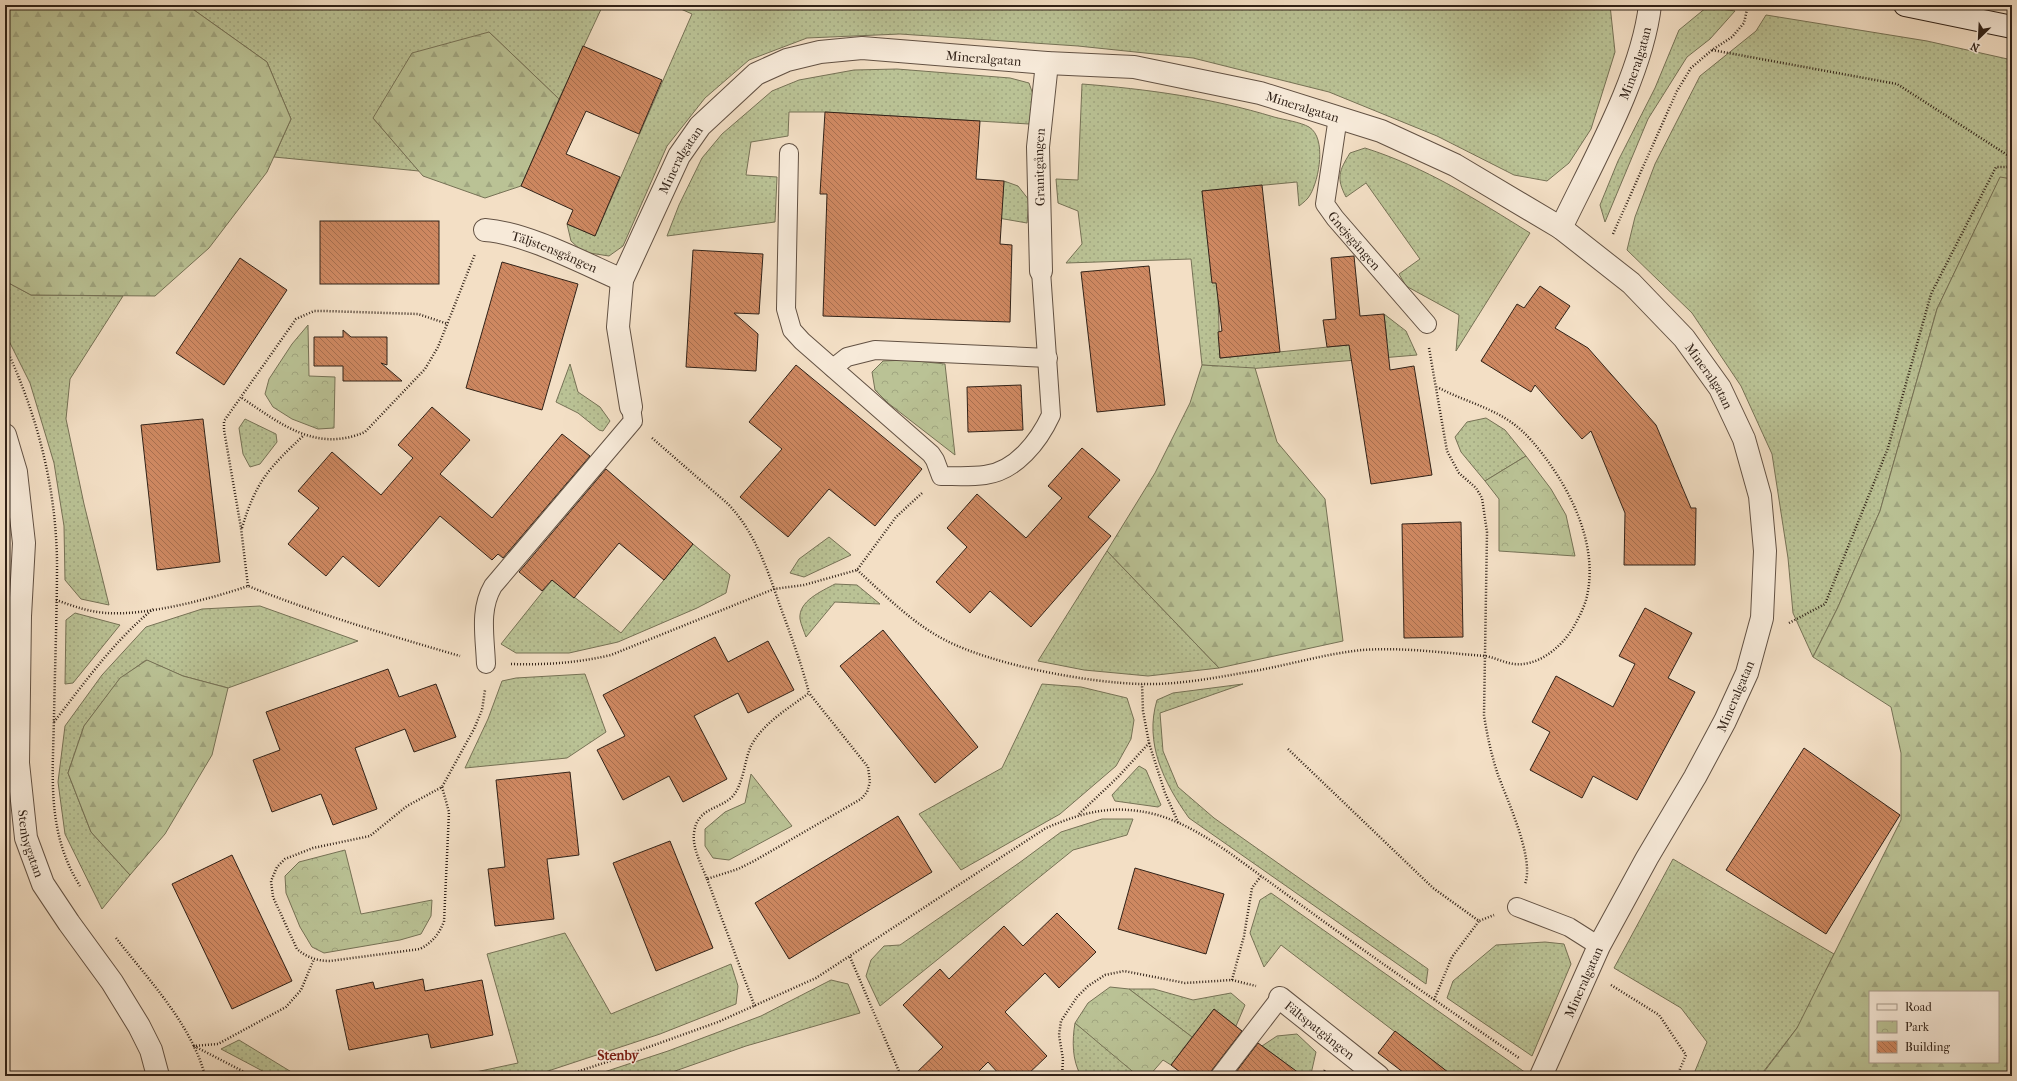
<svg xmlns="http://www.w3.org/2000/svg" width="2017" height="1081" viewBox="0 0 2017 1081" font-family="'IM FELL French Canon',serif">
  <style>
    .grass { fill: url(#grass-dots); stroke: #767256 }
    .forest { fill: url(#forest-firs); stroke: #767256; fill-rule: evenodd }
    .park { fill: url(#park-crowns); stroke: #767256 }
    .building { fill: url(#building-back-hatch); stroke: #312218 }
    .lines { fill: none; stroke-linecap: round; stroke-linejoin: round }
    .service-casing { stroke: #625143; stroke-width: 20 }
    .minor-casing { stroke: #625143; stroke-width: 24 }
    .secondary-casing { stroke: #312218; stroke-width: 24 }
    .path { stroke: #312218; stroke-width: 2.5; stroke-dasharray: 1 2; stroke-linecap: butt }
    .service { stroke: #f7ead9; stroke-width: 18 }
    .minor { stroke: #f7ead9; stroke-width: 22 }
    .secondary { stroke: #f7ead9; stroke-width: 22 }
    .labels { text-anchor: middle; stroke-width: 3; stroke-linejoin: round; paint-order: stroke }
    .street-label { font-size: 13px; fill: #312218; stroke: #f7ead9 }
    .neighbourhood-label { font-size: 14px; font-weight: bold; fill: #7a1f14; stroke: #f7ead9 }
  </style>
  <defs>
    <pattern id="grass-dots" width="8" height="8" patternUnits="userSpaceOnUse"><rect width="8" height="8" fill="#bac295"/><path d="M2 2h.1M6 6h.1" fill="none" stroke="#a0a680" stroke-width="1.8" stroke-linecap="round"/></pattern>
    <pattern id="forest-firs" width="22" height="20" patternUnits="userSpaceOnUse"><rect width="22" height="20" fill="#bac295"/><path d="M5 1l3.5 6h-7zM16 11l3.5 6h-7z" fill="#a0a680"/></pattern>
    <pattern id="park-crowns" width="20" height="18" patternUnits="userSpaceOnUse"><rect width="20" height="18" fill="#bac295"/><path d="M2 6a3 3 0 1 1 6 0M12 15a3 3 0 1 1 6 0" fill="none" stroke="#a0a680"/></pattern>
    <pattern id="building-back-hatch" width="6" height="6" patternUnits="userSpaceOnUse"><rect width="6" height="6" fill="#ce8861"/><path d="M-1 5l2 2M0 0l6 6M5-1l2 2" fill="none" stroke="#a86f4f"/></pattern>
  </defs>
  <rect width="100%" height="100%" fill="#f3dfc5"/>
  <filter id="stains"><feTurbulence type="fractalNoise" baseFrequency=".005" numOctaves="4"/><feColorMatrix values="0 0 0 0 .2 0 0 0 0 .09 0 0 0 0 .02 0 0 0 .5 -.17"/></filter>
  <radialGradient id="worn" r=".72"><stop offset=".6" stop-color="#630" stop-opacity="0"/><stop offset="1" stop-color="#630" stop-opacity=".3"/></radialGradient>
  <g class="grass">
    <polygon points="187,5 603,5 559,99 489,32 373,118 419,171 274,157 291,119 267,62"/>
    <polygon points="672,5 1610,5 1615,52 1591,129 1569,163 1547,181 1514,175 1437,136 1329,92 1193,58 1078,46 900,34 807,38 749,60 705,98 667,146 623,246 609,256 583,252 571,241 567,224 595,236 692,14"/>
    <polygon points="1707,7 1735,11 1710,39 1687,57 1648,119 1605,222 1600,205 1618,161 1655,88 1679,30"/>
    <polygon points="1766,15 1927,41 2012,60 2012,179 2000,178 1937,309 1880,511 1838,607 1813,657 1793,613 1788,558 1772,454 1741,386 1692,313 1627,250 1635,217 1655,164 1700,76 1756,31"/>
    <polygon points="897,69 1010,78 1029,83 1035,100 1029,124 825,112 789,112 788,136 751,142 746,175 777,177 775,222 667,236 679,205 702,158 722,134 772,91 799,80 854,70"/>
    <path d="M1082 84C1147 89 1212 98 1274 117 1285 120 1300 122 1309 127 1327 138 1319 180 1310 195 1308 199 1303 203 1299 206L1297 182 1202 191 1213 251 1218 296 1220 358 1387 341 1384 314 1406 331 1417 355 1248 369 1202 365 1191 259 1066 263 1082 244 1078 211 1058 203 1056 179 1078 180Z"/>
    <path d="M1365 148C1425 167 1477 200 1530 233L1456 351 1459 315 1406 286 1399 274 1420 259 1366 183 1346 197C1336 178 1339 171 1350 153Z"/>
    <polygon points="1004,181 1018,186 1029,200 1027,223 981,215 1002,207"/>
    <polygon points="5,281 31,295 123,296 70,379 66,419 84,504 109,605 81,599 65,580 64,526 54,463 30,383 5,333"/>
    <polygon points="570,364 578,392 600,407 610,421 603,431 599,430 578,413 556,402"/>
    <polygon points="1486,418 1505,430 1526,456 1485,481 1461,452 1455,437 1467,422"/>
    <polygon points="245,419 276,434 277,442 260,464 250,467 243,454 239,428"/>
    <polygon points="829,537 851,555 804,577 790,573 799,559"/>
    <polygon points="693,544 730,575 726,593 697,608 618,642 569,653 516,653 501,644 552,580 621,633"/>
    <polygon points="1107,551 1219,668 1148,676 1084,670 1038,661"/>
    <path d="M835 584 857 585 880 604 835 602 806 637C804 631 801 625 800 619 798 601 822 591 835 584Z"/>
    <polygon points="260,606 358,641 228,688 183,676 146,660 120,679 84,726 68,773 91,832 130,875 102,909 65,834 58,782 65,726 102,675 146,627 202,609"/>
    <polygon points="75,613 120,625 73,683 65,684 66,620"/>
    <polygon points="585,674 606,732 567,758 465,768 488,719 502,681 516,678"/>
    <polygon points="1042,684 1081,687 1127,698 1134,720 1131,739 1116,766 1060,814 961,870 919,814 1002,768"/>
    <path d="M1243 684 1160 713 1163 751 1178 787 1214 818 1428 969 1426 984 1189 818C1164 783 1144 743 1157 700L1173 693Z"/>
    <polygon points="1139,766 1146,770 1161,805 1158,807 1115,801 1112,795"/>
    <polygon points="1102,819 1133,819 1127,835 1073,850 880,1006 866,976 871,960 884,946 900,945 1019,863 1061,832"/>
    <polygon points="1673,859 1834,954 1800,1024 1760,1076 1693,1076 1707,1042 1681,1008 1614,968"/>
    <polygon points="1271,893 1526,1073 1525,1076 1448,1076 1445,1070 1281,945 1264,967 1250,933 1260,900"/>
    <polygon points="565,933 611,1014 731,964 738,986 736,1004 660,1034 533,1076 457,1076 518,1063 487,954"/>
    <polygon points="1545,942 1564,944 1571,964 1532,1056 1447,998 1453,981 1496,945"/>
    <polygon points="831,980 848,984 860,1013 746,1046 661,1076 592,1076 668,1051 761,1016"/>
    <polygon points="1129,989 1154,989 1193,1000 1231,993 1245,1005 1236,1026 1214,1009 1192,1037"/>
    <path d="M1075 1023 1141 1076H1081C1072 1060 1072 1041 1075 1023Z"/>
    <polygon points="1297,1034 1316,1052 1311,1074 1310,1076 1273,1076 1284,1062 1262,1046 1277,1036"/>
    <polygon points="239,1040 298,1076 272,1076 221,1049"/>
  </g>
  <g class="forest">
    <polygon points="5,5 187,5 267,62 291,119 267,172 209,248 155,296 31,295 5,281"/>
    <polygon points="489,32 559,99 521,186 485,198 423,176 373,118 412,53"/>
    <path d="M2000 177 2012 179V1076H1761L1797 1028 1901 820V753L1891 707 1813 657 1838 607 1880 511 1937 309ZM1870 992H1998V1062H1870Z"/>
    <polygon points="1202,365 1255,368 1277,442 1325,499 1343,641 1219,668 1107,551 1155,473 1190,403"/>
    <polygon points="147,660 183,676 228,688 212,755 165,834 130,875 91,832 68,773 84,726 120,678"/>
  </g>
  <g class="park">
    <polygon points="308,325 309,376 335,377 334,428 318,429 292,419 273,407 265,394 269,379 292,344"/>
    <polygon points="907,360 945,364 955,455 888,403 875,390 872,372 883,361"/>
    <polygon points="1526,456 1551,489 1566,515 1575,556 1499,551 1499,499 1485,481"/>
    <polygon points="751,774 792,826 729,860 713,858 705,846 705,829 725,812 745,803"/>
    <polygon points="345,850 361,914 432,900 431,916 421,934 400,940 324,953 312,947 300,927 286,893 285,876 299,862"/>
    <polygon points="1110,987 1129,989 1192,1037 1171,1065 1163,1060 1149,1076 1138,1076 1075,1023 1088,1003"/>
  </g>
  <g class="building">
    <polygon points="583,46 662,80 639,134 586,111 566,154 620,177 595,236 567,224 573,210 521,186"/>
    <polygon points="825,112 980,121 976,179 1004,181 1000,244 1012,245 1010,322 823,316 827,194 820,194"/>
    <polygon points="1262,185 1280,352 1220,358 1218,332 1222,331 1216,283 1212,283 1202,191"/>
    <rect x="320" y="221" width="119" height="63"/>
    <polygon points="693,250 763,254 759,314 734,313 758,334 756,371 686,367"/>
    <polygon points="1354,256 1360,316 1384,314 1390,370 1414,366 1432,475 1371,484 1349,345 1327,347 1323,320 1336,319 1331,258"/>
    <polygon points="240,258 287,290 224,385 176,353"/>
    <polygon points="502,262 578,284 542,410 466,388"/>
    <polygon points="1149,266 1165,405 1097,412 1081,272"/>
    <polygon points="1540,286 1570,306 1555,328 1588,348 1656,425 1691,508 1696,508 1695,565 1624,565 1625,513 1591,431 1582,439 1535,385 1531,392 1481,361 1517,304 1524,308"/>
    <polygon points="343,330 351,337 387,337 387,365 381,363 402,381 343,381 343,366 314,366 314,337 343,337"/>
    <polygon points="796,365 922,469 875,526 829,489 788,537 740,497 782,449 749,422"/>
    <polygon points="1021,385 1023,430 968,432 967,387"/>
    <polygon points="432,407 470,440 440,474 492,518 562,434 590,456 503,558 498,554 492,560 440,516 379,587 343,556 326,576 288,544 319,508 298,491 332,452 381,495 413,458 398,445"/>
    <polygon points="203,419 220,562 157,570 141,425"/>
    <polygon points="1082,448 1120,480 1088,517 1111,536 1031,627 990,591 970,613 936,582 967,547 947,528 977,494 1026,538 1062,498 1048,486"/>
    <polygon points="606,469 693,544 664,580 619,543 574,598 552,580 542,591 519,572"/>
    <polygon points="1461,522 1463,637 1404,638 1402,524"/>
    <polygon points="1645,608 1692,633 1668,678 1695,692 1637,800 1593,776 1582,798 1530,770 1550,732 1532,722 1556,676 1613,707 1635,664 1619,656"/>
    <polygon points="883,630 978,747 935,783 840,666"/>
    <polygon points="715,637 728,662 768,641 794,690 748,713 738,693 694,716 727,779 683,802 669,776 623,800 597,750 625,736 603,695"/>
    <polygon points="388,669 399,697 436,684 456,737 414,752 405,729 355,748 377,809 333,825 321,794 272,812 253,760 280,750 266,712"/>
    <polygon points="1804,748 1900,815 1826,934 1726,870"/>
    <polygon points="570,772 579,855 547,859 554,919 495,926 488,869 505,867 496,780"/>
    <polygon points="898,816 932,872 789,959 755,903"/>
    <polygon points="670,841 713,948 656,971 613,863"/>
    <polygon points="232,855 292,981 232,1009 172,884"/>
    <polygon points="1135,868 1224,894 1206,954 1118,929"/>
    <polygon points="1057,913 1096,952 1059,988 1045,973 1005,1012 1047,1056 1026,1076 1001,1076 988,1062 974,1076 913,1076 943,1047 903,1005 940,969 949,979 1004,926 1023,946"/>
    <polygon points="423,979 425,991 482,980 493,1035 431,1048 428,1034 349,1050 336,990 373,982 375,989"/>
    <polygon points="1214,1009 1242,1031 1212,1070 1210,1076 1185,1076 1171,1065"/>
    <polygon points="1395,1031 1453,1076 1408,1076 1378,1053"/>
    <polygon points="1258,1043 1303,1076 1233,1076"/>
  </g>
  <g class="lines">
    <defs>
      <g id="service">
        <path id="s1" d="M1338 117 1325 204 1335 218 1427 324"/>
        <path d="M789 153 786 309 792 330 802 341 931 454 935 460 941 476C956 476 971 477 985 475 1016 471 1039 441 1051 415L1041 271"/>
        <polyline points="833,368 847,357 875,350 1048,358"/>
        <path d="M486 664C485 636 479 610 493 586L633 421 631 407"/>
        <polyline points="1517,907 1569,927 1599,946"/>
        <polyline points="1220,1076 1280,998"/>
      </g>
      <g id="minor">
        <path id="s2" d="M1561 228C1592 163 1642 76 1650 5"/>
        <path id="s3" d="M485 230C527 233 583 263 622 280"/>
        <path id="s4" d="M1041 271 1038 147 1047 63"/>
        <path id="s5" d="M631 407 618 327 622 280 679 156 700 126 756 74 787 60 820 52 862 48 1047 63 1134 67 1260 93 1381 131 1455 165 1561 228 1631 283 1684 338 1720 388 1744 439 1760 496 1765 551 1762 618 1747 673 1725 721 1695 777 1647 858 1599 946 1541 1076"/>
        <path id="s6" d="M5 435 16 472 24 543 20 616 18 763 26 838 43 884 69 923 112 982 139 1026 151 1050 158 1076"/>
        <path id="s7" d="M1280 998 1378 1076"/>
      </g>
      <polyline id="secondary" points="1905,5 2012,27"/>
    </defs>
    <use href="#service" class="service-casing"/>
    <use href="#minor" class="minor-casing"/>
    <use href="#secondary" class="secondary-casing"/>
    <g class="path">
      <polyline points="1712,50 1897,84 2012,158"/>
      <polyline points="1613,234 1677,91 1691,68 1712,50 1732,37 1744,23 1748,5"/>
      <path d="M5 346C37 414 56 486 57 562 57 613 55 665 54 716 53 776 46 832 80 886"/>
      <path d="M1429 348 1447 451 1459 473 1476 488 1482 498 1487 532 1484 715C1487 735 1491 753 1497 772 1506 798 1535 858 1525 884"/>
      <path d="M242 398C281 424 316 453 365 432L425 369 438 347 475 254"/>
      <path d="M652 438 728 504C754 531 767 568 779 603 790 633 801 662 809 693 789 708 763 723 751 746 744 761 744 784 732 797 718 810 697 808 694 833 692 848 702 866 707 879L738 869 754 861 861 799 867 792 870 782 868 767 809 693"/>
      <path d="M242 528C256 481 269 468 304 435"/>
      <path d="M857 570C885 595 912 623 945 640 993 665 1089 683 1142 684 1177 685 1214 678 1248 672 1286 666 1323 654 1362 650 1403 647 1445 653 1485 656 1498 658 1509 666 1523 664 1543 662 1563 645 1573 628 1578 619 1583 610 1586 600 1601 544 1567 481 1531 440 1504 409 1471 405 1437 387"/>
      <polyline points="248,586 241,528 224,430 224,421 296,319 314,311 325,311 418,314 448,324"/>
      <path d="M56 600C73 606 89 612 107 613 145 616 211 599 248 586 317 614 388 635 460 656"/>
      <polyline points="1789,623 1825,604 1888,448 1931,294 1996,167 2012,167"/>
      <path d="M511 664C545 665 577 663 611 655L774 589 804 585 857 570 896 517 922 493"/>
      <path d="M54 722C85 682 114 641 153 609"/>
      <polyline points="1149,743 1165,793 1179,824"/>
      <polyline points="1288,749 1433,888 1479,921 1494,915"/>
      <path d="M442 787 449 812 444 922C438 935 433 942 420 949L330 961C317 961 306 957 297 949L273 897 271 881 277 867 285 859 313 848 370 836 407 806 442 787 474 729 482 710 485 690"/>
      <polyline points="1079,814 1118,777 1149,743 1143,711 1142,684"/>
      <polyline points="707,879 755,1007"/>
      <path d="M116 938C148 979 192 1025 205 1076"/>
      <polyline points="850,957 901,1076"/>
      <polyline points="1232,980 1244,936 1252,888 1261,876"/>
      <polyline points="1611,985 1659,1015 1686,1055 1677,1076"/>
      <polyline points="1434,1000 1452,957 1479,921"/>
      <polyline points="193,1046 218,1044 286,1007 301,990 314,959"/>
      <polyline points="194,1046 252,1076"/>
      <path d="M564 1076 610 1061 718 1022 816 978 1046 828C1084 812 1112 804 1154 814 1191 824 1223 848 1253 870 1275 886 1297 902 1319 918 1385 966 1452 1012 1519 1058"/>
      <polyline points="1062,1076 1063,1059 1059,1035 1061,1021 1077,997 1088,986 1105,975 1124,971 1185,983 1232,980 1256,986"/>
      <polyline points="1321,1076 1325,1070"/>
    </g>
    <use href="#service" class="service"/>
    <use href="#minor" class="minor"/>
    <use href="#secondary" class="secondary"/>
  </g>
  <g class="labels">
    <g class="street-label">
      <text dy="5" stroke="none"><textPath href="#s5" startOffset="610">Mineralgatan</textPath></text>
      <text dy="5" stroke="none"><textPath href="#s2" startOffset="181">Mineralgatan</textPath></text>
      <text dy="5" stroke="none"><textPath href="#s5" startOffset="934">Mineralgatan</textPath></text>
      <text dy="5" stroke="none"><textPath href="#s5" startOffset="262">Mineralgatan</textPath></text>
      <text dy="5" stroke="none"><textPath href="#s4" startOffset="104">Granitgången</textPath></text>
      <text dy="5" stroke="none"><textPath href="#s1" startOffset="135">Gnejsgången</textPath></text>
      <text dy="5" stroke="none"><textPath href="#s3" startOffset="73">Täljstensgången</textPath></text>
      <text dy="5" stroke="none"><textPath href="#s5" startOffset="1432">Mineralgatan</textPath></text>
      <text transform="translate(1735 696) rotate(-67)" y="5">Mineralgatan</text>
      <text dy="5" stroke="none"><textPath href="#s6" startOffset="412">Stenbygatan</textPath></text>
      <text transform="translate(1583 982) rotate(-66)" y="5">Mineralgatan</text>
      <text dy="5" stroke="none"><textPath href="#s7" startOffset="51">Fältspatgången</textPath></text>
    </g>
    <g class="neighbourhood-label">
      <text x="618" y="1060">Stenby</text>
    </g>
  </g>
  <rect width="2017" height="1081" fill="none" stroke="#f3dfc5" stroke-width="20"/>
  <rect x="6" y="6" width="2005" height="1069" fill="none" stroke="#312218" stroke-width="2"/>
  <rect x="10" y="10" width="1997" height="1061" fill="none" stroke="#312218"/>
  <rect x="1869" y="991" width="130" height="72" fill="#f7ead9" stroke="#a89a8c"/>
  <rect x="1877" y="1004" width="20" height="6" fill="#f7ead9" stroke="#a89a8c"/>
  <text x="1905" y="1011" font-size="12" fill="#312218">Road</text>
  <rect x="1877" y="1021" width="20" height="12" fill="url(#park-crowns)" stroke="#a89a8c"/>
  <text x="1905" y="1031" font-size="12" fill="#312218">Park</text>
  <rect x="1877" y="1041" width="20" height="12" fill="url(#building-back-hatch)" stroke="#a89a8c"/>
  <text x="1905" y="1051" font-size="12" fill="#312218">Building</text>
  <g transform="translate(1979 38) rotate(204)" stroke="#f7ead9" stroke-width="3" paint-order="stroke">
  <path d="M0-3L7 15L0 10L-7 15Z" fill="#312218"/>
  <text y="-6" font-size="11" font-weight="bold" text-anchor="middle" fill="#312218">N</text>
  </g>
  <rect width="100%" height="100%" filter="url(#stains)"/>
  <rect width="100%" height="100%" fill="url(#worn)"/>
</svg>
